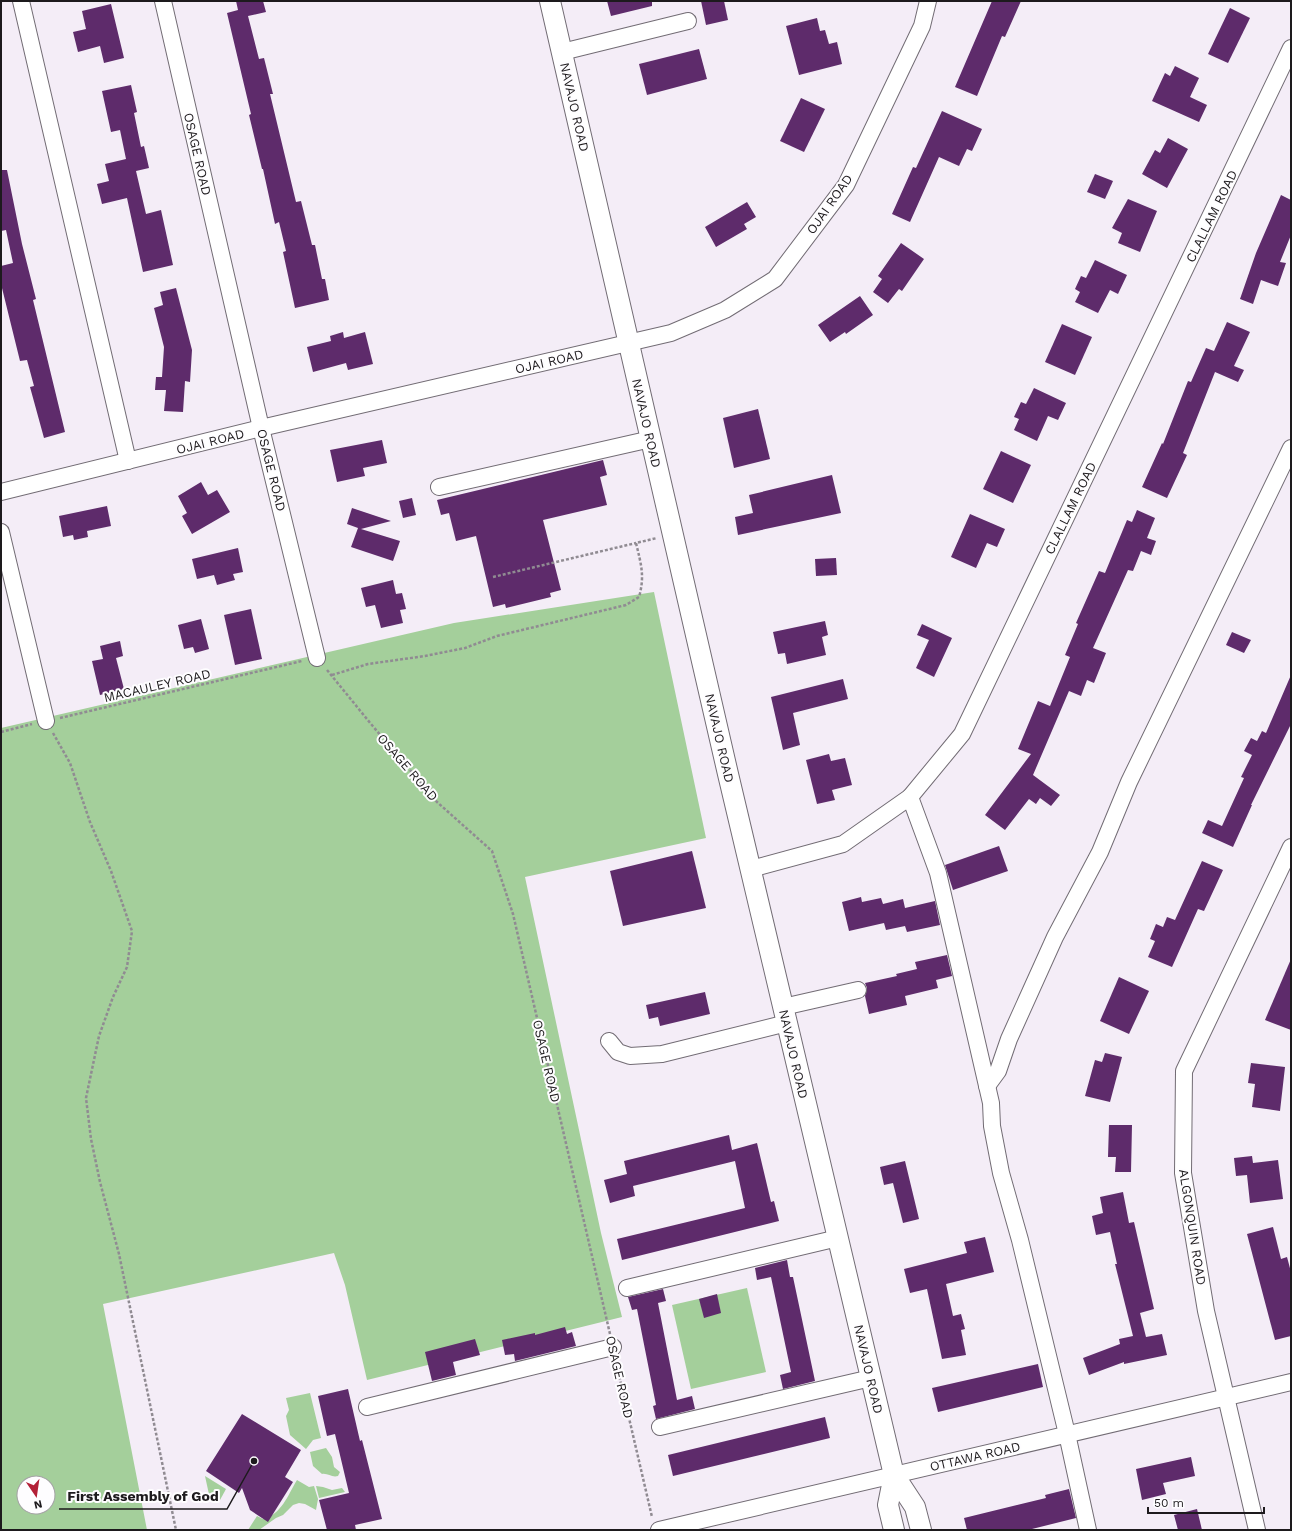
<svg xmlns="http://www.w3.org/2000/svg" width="1292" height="1531" viewBox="0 0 1292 1531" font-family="'Work Sans',sans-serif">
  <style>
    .green { fill: #a4cf9b; fill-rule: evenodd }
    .building { fill: #5e2b6b }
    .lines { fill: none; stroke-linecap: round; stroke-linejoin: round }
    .minor-casing { stroke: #726c74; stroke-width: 18 }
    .major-casing { stroke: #726c74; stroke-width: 22 }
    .path { stroke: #908b92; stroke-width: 2.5; stroke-dasharray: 3 2; stroke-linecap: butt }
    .minor { stroke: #fff; stroke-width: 16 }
    .major { stroke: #fff; stroke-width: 20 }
    .labels { text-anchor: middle; stroke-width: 4; stroke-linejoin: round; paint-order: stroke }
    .street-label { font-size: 13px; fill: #1d1a1d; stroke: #fefdff }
    .leader { fill: none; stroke: #1d1a1d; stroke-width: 1.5 }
    .callout-dot { fill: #1d1a1d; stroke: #fefdff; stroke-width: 1.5 }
    .callout-label { font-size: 14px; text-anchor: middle; font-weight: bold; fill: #1d1a1d; stroke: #fefdff; stroke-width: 4; stroke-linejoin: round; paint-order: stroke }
  </style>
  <rect width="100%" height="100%" fill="#f4edf7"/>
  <g class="green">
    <path d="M654 592 706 838 525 877 601 1233 622 1317 367 1380 345 1285 334 1253 103 1304 147 1530H1V728L454 623ZM24 1483H48V1507H24Z"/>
    <polygon points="747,1288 766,1372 691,1389 672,1305"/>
    <polygon points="310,1393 321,1438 313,1440 306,1449 290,1435 286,1416 289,1410 286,1398"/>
    <path d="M326 1448 332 1457 334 1467 340 1472 338 1476C332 1478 328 1473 322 1474L313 1466 310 1452Z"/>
    <polygon points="205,1476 226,1489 220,1500 212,1502 210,1499"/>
    <path d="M297 1480 309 1487 314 1486 318 1499 316 1510 305 1504 299 1503 293 1505 283 1515 276 1518 259 1530H248L257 1516 263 1519C281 1515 288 1495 297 1480Z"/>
    <polygon points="316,1486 323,1487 332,1490 342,1488 345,1492 319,1498"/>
  </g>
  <g class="building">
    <polygon points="236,1 263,1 266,12 248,16 259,59 264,58 273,94 270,94 296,202 301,201 312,245 315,245 322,279 325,279 329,300 295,308 283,252 286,251 279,222 275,224 263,169 262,169 249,115 251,114 227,13 238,10"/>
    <polygon points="607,1 652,1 652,6 611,16"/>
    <polygon points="701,1 724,1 728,20 706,25"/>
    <polygon points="992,1 1021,1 1005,37 1002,36 977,96 955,87"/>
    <polygon points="111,4 124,58 104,63 100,46 78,52 73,32 86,29 82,11"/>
    <polygon points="1230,8 1250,18 1228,63 1208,54"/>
    <polygon points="817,18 820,31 825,30 829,44 837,42 842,64 799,75 786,26"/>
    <polygon points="699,49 707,79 647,95 639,64"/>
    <polygon points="1175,66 1199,78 1190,97 1207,105 1199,122 1152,101 1165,73 1170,76"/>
    <polygon points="131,85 137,112 134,113 141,147 144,146 149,168 136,171 146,214 161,210 173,265 143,272 127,198 102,204 97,184 109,181 105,164 126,159 120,130 111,132 102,91"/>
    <polygon points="801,98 825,109 804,152 780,141"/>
    <polygon points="942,111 982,129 972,151 967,149 959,166 939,157 910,222 892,214 913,167 916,168"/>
    <polygon points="1168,138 1188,149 1167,188 1142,174 1155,150 1160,153"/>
    <polygon points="1,170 7,170 22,244 36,299 33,300 65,432 44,438 30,387 34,386 27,360 20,361 1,284 1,266 13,263 6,230 1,231"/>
    <polygon points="1095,174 1113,181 1105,199 1087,192"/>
    <polygon points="1281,195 1291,200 1291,235 1280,262 1286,263 1278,286 1261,280 1253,304 1240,299 1256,253"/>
    <polygon points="1128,199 1157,211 1140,252 1118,243 1122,233 1112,228"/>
    <polygon points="747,202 756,217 744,224 747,229 716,247 705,227"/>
    <polygon points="901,243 924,259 902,291 899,289 888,303 873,292 882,279 878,276"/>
    <polygon points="1095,260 1127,275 1118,294 1110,290 1098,313 1075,302 1080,292 1075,289 1081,276 1086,278"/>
    <polygon points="176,288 192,350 190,382 185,381 183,412 164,411 166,390 155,390 156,377 162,377 164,347 154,308 163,305 160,292"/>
    <polygon points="860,296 873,315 846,334 845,332 830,342 818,325"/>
    <polygon points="1227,322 1250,332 1234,366 1244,370 1238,382 1215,372 1183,453 1187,455 1167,498 1142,487 1162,443 1163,444 1188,381 1191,382 1206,348 1214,351"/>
    <polygon points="1062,324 1092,337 1075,375 1045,362"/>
    <polygon points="343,332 344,338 365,332 373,364 348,370 346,363 313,372 307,347 331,341 330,336"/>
    <polygon points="1034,388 1066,403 1058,420 1048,416 1037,441 1014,430 1019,419 1014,417 1021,402 1026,404"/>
    <polygon points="758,409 770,459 734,468 723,418"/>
    <polygon points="382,440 387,463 363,468 365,476 337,482 330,450"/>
    <polygon points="1001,451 1031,465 1013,503 983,489"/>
    <polygon points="603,460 607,475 600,477 607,505 543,520 561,590 550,593 551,597 506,608 505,604 493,607 476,536 456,541 449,513 441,515 437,500"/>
    <polygon points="832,475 841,513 738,535 735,517 753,513 749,495"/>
    <polygon points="201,482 208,495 217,490 230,512 192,534 182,516 187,513 178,496"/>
    <polygon points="412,498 416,515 403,518 399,501"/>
    <polygon points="107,506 111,526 87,531 88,537 74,540 73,535 63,537 59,516"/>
    <polygon points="352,508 391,521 361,529 400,541 393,561 351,547 358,528 347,524"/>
    <polygon points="1137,510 1155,518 1147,538 1156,541 1151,555 1141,551 1133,571 1128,570 1093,648 1106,653 1094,683 1087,680 1081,696 1069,691 1033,775 1060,795 1051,806 1040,798 1036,804 1029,799 1005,830 985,815 1031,754 1018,749 1038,701 1050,706 1070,657 1065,655 1078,624 1076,623 1099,571 1105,573 1127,520 1132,522"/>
    <polygon points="970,514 1005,529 997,547 987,543 976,568 951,557"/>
    <polygon points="238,548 243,572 233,574 235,580 217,585 214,575 197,579 192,559"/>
    <polygon points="836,558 837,575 816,576 815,559"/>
    <polygon points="393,580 396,594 402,593 406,609 400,610 403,623 381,628 375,605 366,607 361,588"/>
    <polygon points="251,609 262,659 235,665 224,615"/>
    <polygon points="201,619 209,649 195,653 193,647 184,649 178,625"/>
    <polygon points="825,621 828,635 822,637 826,655 787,664 785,653 778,654 773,632"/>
    <polygon points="922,624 952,638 934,677 916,668 929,640 917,635"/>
    <polygon points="1232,632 1251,640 1244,653 1226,645"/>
    <polygon points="120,641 123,656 116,658 124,689 100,695 92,661 103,659 100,646"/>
    <polygon points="1291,675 1291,724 1251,805 1252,805 1233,847 1202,833 1208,820 1222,826 1244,778 1241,777 1252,755 1244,751 1251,738 1257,741 1262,731 1266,733"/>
    <polygon points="843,679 848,699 793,713 800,745 783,750 771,697"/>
    <polygon points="829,754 831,761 845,758 852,785 832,790 835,800 817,804 806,760"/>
    <polygon points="999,846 1008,871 953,890 945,865"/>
    <polygon points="692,851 706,908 623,926 610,871"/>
    <polygon points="1202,861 1223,870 1204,911 1198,909 1172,967 1148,957 1155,941 1150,939 1156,924 1163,927 1167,917 1175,920"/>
    <polygon points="861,897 862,902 881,898 883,904 903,899 905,908 935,901 940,925 907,932 905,926 886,930 884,923 849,931 842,902"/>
    <polygon points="947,955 952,976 936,980 938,988 905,996 907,1005 869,1014 865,996 867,988 865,983 897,976 896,974 917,969 915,962"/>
    <polygon points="1291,959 1291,1030 1265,1020"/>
    <polygon points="1119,977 1149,991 1129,1034 1100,1021"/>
    <polygon points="705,992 710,1014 660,1026 658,1017 649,1019 646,1005"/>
    <polygon points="1105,1053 1122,1057 1110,1102 1085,1096 1095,1060 1102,1062"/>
    <polygon points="1251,1063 1285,1067 1280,1111 1252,1107 1255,1084 1248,1083"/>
    <polygon points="1109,1125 1132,1125 1131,1172 1115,1172 1116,1157 1108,1157"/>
    <polygon points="729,1135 732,1150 757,1143 771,1202 774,1201 779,1221 622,1260 617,1239 745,1208 735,1161 633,1186 635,1196 610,1203 604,1180 627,1174 624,1161"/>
    <polygon points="1252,1156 1253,1163 1278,1160 1283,1199 1250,1203 1247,1175 1236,1176 1234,1158"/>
    <polygon points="905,1161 919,1219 903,1223 893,1183 884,1185 880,1167"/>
    <polygon points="1123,1192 1129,1223 1134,1222 1154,1309 1140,1313 1146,1337 1162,1334 1167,1355 1124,1364 1124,1362 1089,1375 1083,1358 1120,1344 1119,1339 1133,1336 1115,1264 1117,1264 1110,1232 1096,1235 1092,1216 1103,1213 1100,1197"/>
    <polygon points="1273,1227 1281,1259 1287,1257 1291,1272 1291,1336 1275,1340 1247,1234"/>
    <polygon points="985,1237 994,1272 946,1284 953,1316 961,1314 965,1329 961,1330 966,1355 942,1359 927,1289 910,1293 904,1269 967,1253 964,1242"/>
    <polygon points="787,1260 790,1277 793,1277 815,1381 783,1389 780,1375 791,1372 771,1277 757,1280 755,1268"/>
    <polygon points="663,1289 666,1301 658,1303 677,1400 692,1396 695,1409 656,1419 653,1406 656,1405 637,1309 632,1310 628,1297"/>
    <polygon points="717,1294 721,1313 704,1318 699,1299"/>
    <polygon points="565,1327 567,1334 572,1332 576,1346 515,1361 514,1354 505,1355 502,1340 535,1333 535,1335"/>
    <polygon points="475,1339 480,1355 453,1362 456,1375 432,1381 425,1352"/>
    <polygon points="1038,1364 1043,1387 938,1412 932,1388"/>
    <polygon points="348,1389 360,1441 362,1440 382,1519 355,1525 356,1530 327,1530 319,1500 349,1493 335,1434 327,1436 318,1396"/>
    <polygon points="242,1414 301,1450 285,1477 293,1482 268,1522 250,1510 242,1488 239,1493 206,1471"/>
    <polygon points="825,1417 830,1438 673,1476 668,1455"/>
    <polygon points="1191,1457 1195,1476 1163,1483 1166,1494 1142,1500 1136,1469"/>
    <polygon points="1069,1489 1076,1518 1028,1530 967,1530 964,1518 1046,1498 1045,1495"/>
    <polygon points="1197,1509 1202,1530 1178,1530 1174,1515"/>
  </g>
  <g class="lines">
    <defs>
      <g id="minor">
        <polyline points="21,1 128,461"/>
        <polyline points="163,1 261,428 317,658"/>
        <polyline points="562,52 688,21"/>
        <polyline points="439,487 651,439"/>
        <polyline points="1,492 261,428 671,333 725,310 775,279 846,185 922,26 928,1"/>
        <polyline points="1,532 46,721"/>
        <polyline points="910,797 938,873 991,1103 992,1126 1001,1173 1020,1240 1067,1434 1088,1530"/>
        <polyline points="751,869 843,844 910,797 962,734 1291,48"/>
        <polyline points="783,1007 858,990"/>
        <polyline points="609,1041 618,1052 630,1056 662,1054 787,1023"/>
        <polyline points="987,1086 998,1071 1009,1039 1055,937 1100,852 1129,782 1291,448"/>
        <polyline points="627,1288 838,1238"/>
        <polyline points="367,1407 613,1347"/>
        <polyline points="660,1427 871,1378"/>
        <polyline points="659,1530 1291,1382"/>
        <polyline points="1257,1530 1206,1311 1183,1173 1184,1071 1291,847"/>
      </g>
      <g id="major">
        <polyline points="550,1 728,774 894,1475 915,1507 921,1530"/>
        <polyline points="894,1475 888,1505 894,1530"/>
      </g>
    </defs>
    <use href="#minor" class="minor-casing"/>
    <use href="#major" class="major-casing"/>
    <g class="path">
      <polyline points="493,577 636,543"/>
      <polyline points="327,670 371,724 437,802 492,851 513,914 610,1334"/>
      <path d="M332 675 368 664 425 656 465 648 497 636 626 605 639 597C645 576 641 564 636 543L657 538"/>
      <polyline points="60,718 302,661"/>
      <polyline points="1,732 32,724"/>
      <polyline points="53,733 70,763 90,822 111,871 132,931 127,967 113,997 99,1036 86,1098 91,1139 100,1182 119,1254 176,1530"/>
      <polyline points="616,1362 652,1517"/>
    </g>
    <use href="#minor" class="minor"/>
    <use href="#major" class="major"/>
  </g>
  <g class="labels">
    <g class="street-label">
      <text transform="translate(575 107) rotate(77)" y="5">NAVAJO ROAD</text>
      <text transform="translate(198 154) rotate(77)" y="5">OSAGE ROAD</text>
      <text transform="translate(829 204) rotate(-55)" y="5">OJAI ROAD</text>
      <text transform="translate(1211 216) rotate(-64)" y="5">CLALLAM ROAD</text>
      <text transform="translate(549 361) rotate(-13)" y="5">OJAI ROAD</text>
      <text transform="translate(647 423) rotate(77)" y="5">NAVAJO ROAD</text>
      <text transform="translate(210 441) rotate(-14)" y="5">OJAI ROAD</text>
      <text transform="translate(272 470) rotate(76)" y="5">OSAGE ROAD</text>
      <text transform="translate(1070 508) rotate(-64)" y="5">CLALLAM ROAD</text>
      <text transform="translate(157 685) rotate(-13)" y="5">MACAULEY ROAD</text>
      <text transform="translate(720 738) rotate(77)" y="5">NAVAJO ROAD</text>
      <text transform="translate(408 767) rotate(49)" y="5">OSAGE ROAD</text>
      <text transform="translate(794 1054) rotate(77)" y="5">NAVAJO ROAD</text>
      <text transform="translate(547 1061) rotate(77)" y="5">OSAGE ROAD</text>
      <text transform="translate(1193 1227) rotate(81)" y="5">ALGONQUIN ROAD</text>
      <text transform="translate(869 1369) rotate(77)" y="5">NAVAJO ROAD</text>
      <text transform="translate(620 1377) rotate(77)" y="5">OSAGE ROAD</text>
      <text transform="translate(975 1456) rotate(-13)" y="5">OTTAWA ROAD</text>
    </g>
  </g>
  <path class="leader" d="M254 1461L227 1509H59"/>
  <circle class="callout-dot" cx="254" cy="1461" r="4"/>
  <g class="callout-label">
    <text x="143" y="1501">First Assembly of God</text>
  </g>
  <rect width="1292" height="1531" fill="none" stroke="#1d1a1d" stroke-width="4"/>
  <g transform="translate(36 1495) rotate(167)"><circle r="19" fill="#fefdff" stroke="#a4a2a5"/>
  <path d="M0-3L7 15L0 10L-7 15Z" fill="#b32037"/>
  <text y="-6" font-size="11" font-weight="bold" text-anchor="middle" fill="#1d1a1d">N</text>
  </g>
  <path d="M1148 1507v6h116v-6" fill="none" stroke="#1d1a1d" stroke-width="2"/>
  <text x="1154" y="1507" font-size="12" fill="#1d1a1d" stroke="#fefdff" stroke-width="3" paint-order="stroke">50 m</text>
</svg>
